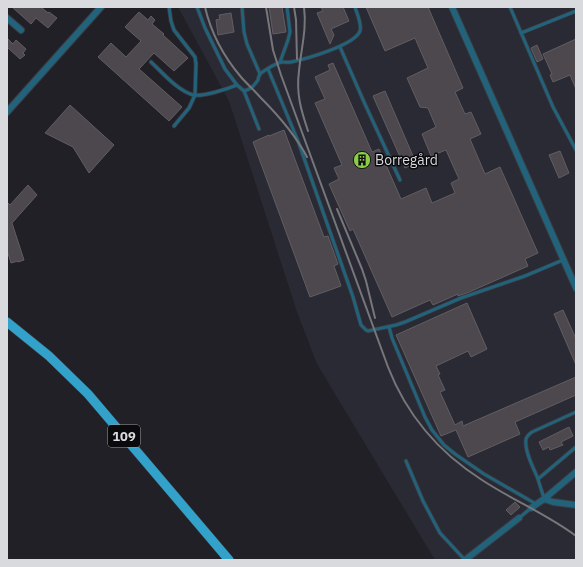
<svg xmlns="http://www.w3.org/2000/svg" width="583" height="567" viewBox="0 0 583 567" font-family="'IBM Plex Sans',sans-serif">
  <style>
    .built { fill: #2a2a34 }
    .building { fill: #4c484d; stroke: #625d62 }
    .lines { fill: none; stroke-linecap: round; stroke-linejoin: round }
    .service-casing { stroke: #3a3a40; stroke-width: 4.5 }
    .minor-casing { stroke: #3a3a40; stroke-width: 8 }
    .primary-casing { stroke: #3a3a40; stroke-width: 10 }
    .service { stroke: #22637b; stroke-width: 3 }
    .minor { stroke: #22637b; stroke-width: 6 }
    .primary { stroke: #33a2cb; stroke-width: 9 }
    .rail { stroke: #76767b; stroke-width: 2 }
    .labels { text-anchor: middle; stroke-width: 3; stroke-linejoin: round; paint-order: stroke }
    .shield { fill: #0a0a0d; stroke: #9b9c9f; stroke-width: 1 }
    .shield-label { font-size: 13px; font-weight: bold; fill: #d9dade }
    .poi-label { font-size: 14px; fill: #d9dade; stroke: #0a0a0d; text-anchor: start }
  </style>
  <rect width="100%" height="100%" fill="#202026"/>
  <polygon class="built" points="178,7 576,7 576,560 435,560 317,364 297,312 229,101"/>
  <g class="building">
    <polygon points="12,7 41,7 48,13 49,12 57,18 48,28 36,18 31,24"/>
    <polygon points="269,7 282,7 286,32 273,34"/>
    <polygon points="321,7 343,7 349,21 331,29 334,35 330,44 317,13 323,11"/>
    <polygon points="366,7 428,7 463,88 455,92 465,114 471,112 481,134 470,139 485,174 500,167 538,253 525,259 528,266 467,293 458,296 458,294 433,305 430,300 392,317 353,229 350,231 329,184 339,179 334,168 342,165 315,103 325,99 315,77 330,70 328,65 333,63 372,152 379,149 401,199 426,188 432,203 455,193 451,183 459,179 446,150 431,156 422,134 436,127 428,108 420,107 407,78 428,68 415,38 385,51"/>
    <polygon points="139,12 148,20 151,16 155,20 152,24 164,34 163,35 188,58 174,71 154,53 139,69 182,107 169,121 98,57 111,43 126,57 141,41 125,27"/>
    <polygon points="231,13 234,32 218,35 216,20 220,19 219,15"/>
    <polygon points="7,38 13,44 16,40 26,49 23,53 25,55 20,59 7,47"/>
    <polygon points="576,39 576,89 570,75 553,82 550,75 552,74 543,54"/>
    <polygon points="537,45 543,59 537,62 531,48"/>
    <polygon points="385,91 416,163 405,168 373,96"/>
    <polygon points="70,105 114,145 89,173 73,147 45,133"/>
    <polygon points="284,130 324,237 328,236 338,264 334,266 341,286 310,297 253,142 269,135 269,136"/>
    <polygon points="560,151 569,173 559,178 549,155"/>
    <polygon points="28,185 37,195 12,223 24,260 18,262 18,261 11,263 7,250 7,202 10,205"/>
    <polygon points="467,303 487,349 471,357 468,351 436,366 440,374 438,375 445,390 440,392 455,425 462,421 463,426 576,377 576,395 515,422 520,434 468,457 456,430 441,436 396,335"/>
    <polygon points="563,310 576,339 576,365 554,314"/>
    <polygon points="569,427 573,436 561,442 563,445 550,450 549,447 543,450 539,442"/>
    <polygon points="515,502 520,507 511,515 506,510"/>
  </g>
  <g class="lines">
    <defs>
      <g id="service">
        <polyline points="169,7 171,21 174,30 195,57 196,64 195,95 189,108 174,126"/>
        <polyline points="197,7 205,28 225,69 237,85 244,91 259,129"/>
        <polyline points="242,7 244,32 247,44 260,74"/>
        <polyline points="510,7 553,107 576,150"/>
        <polyline points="521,33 576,11"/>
        <polyline points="340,47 364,102 400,180"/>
        <path d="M151 62C163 73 177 90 193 95 203 97 227 89 237 85"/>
        <polyline points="280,62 288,40 290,32 287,7"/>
        <polyline points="268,69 298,141 353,297 361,325 366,330 368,331 396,325 405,322 461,298 525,276 563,260"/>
        <path d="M244 91C251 89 254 86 258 80 258 78 259 76 260 74 263 71 275 64 279 63 282 61 287 63 291 62 306 59 355 45 360 31 362 24 357 14 355 7"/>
        <polyline points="389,327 392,338 425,417 432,430 444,445 455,454 484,474 536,504"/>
        <polyline points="406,461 423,501 440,533 465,560"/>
        <polyline points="538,479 576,447"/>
        <path d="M544 498C542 492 540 486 538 479 534 469 524 451 526 439 527 436 529 434 532 432L576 412"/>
        <polyline points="519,518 531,508"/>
      </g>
      <g id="minor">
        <polyline points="452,7 576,288"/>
        <polyline points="7,18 21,30"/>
        <polyline points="7,112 101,7"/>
        <polyline points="544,499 553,502 576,505"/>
        <polyline points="531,508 544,499 576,472"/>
        <polyline points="465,560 519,518"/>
      </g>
      <polyline id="primary" points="7,322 49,356 88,394 229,560"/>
    </defs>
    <use href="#service" class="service-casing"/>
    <use href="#minor" class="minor-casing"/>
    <use href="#primary" class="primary-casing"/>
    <use href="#service" class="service"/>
    <use href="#minor" class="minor"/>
    <use href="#primary" class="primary"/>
    <g class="rail">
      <path d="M205 7C211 33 224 57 241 77 247 84 254 90 260 97 278 115 295 134 307 157"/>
      <path d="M266 7 273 50 281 75 388 367C407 416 438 452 482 480 512 500 547 514 576 536"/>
      <polyline points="294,7 296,20 297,59"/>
      <path d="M304 7C307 29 301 49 299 71 296 94 301 110 308 131"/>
      <polyline points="337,209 362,269 366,281 375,318"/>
    </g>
  </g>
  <defs>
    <symbol id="building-disc" viewBox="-11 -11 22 22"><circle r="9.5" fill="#8ace47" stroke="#0a0a0d"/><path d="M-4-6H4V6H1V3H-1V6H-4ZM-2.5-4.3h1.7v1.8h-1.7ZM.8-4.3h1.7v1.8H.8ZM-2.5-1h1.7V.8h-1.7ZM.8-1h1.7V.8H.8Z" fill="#111"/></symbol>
  </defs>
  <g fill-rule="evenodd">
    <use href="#building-disc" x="352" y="150" width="20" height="20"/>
  </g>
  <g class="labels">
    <rect class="shield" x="108" y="425" width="32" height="22" rx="3"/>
    <g class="shield-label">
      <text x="124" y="441">109</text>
    </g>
    <g class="poi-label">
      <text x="375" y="165">Borregård</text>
    </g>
  </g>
  <rect width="583" height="567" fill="none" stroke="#d9dade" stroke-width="16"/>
</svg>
